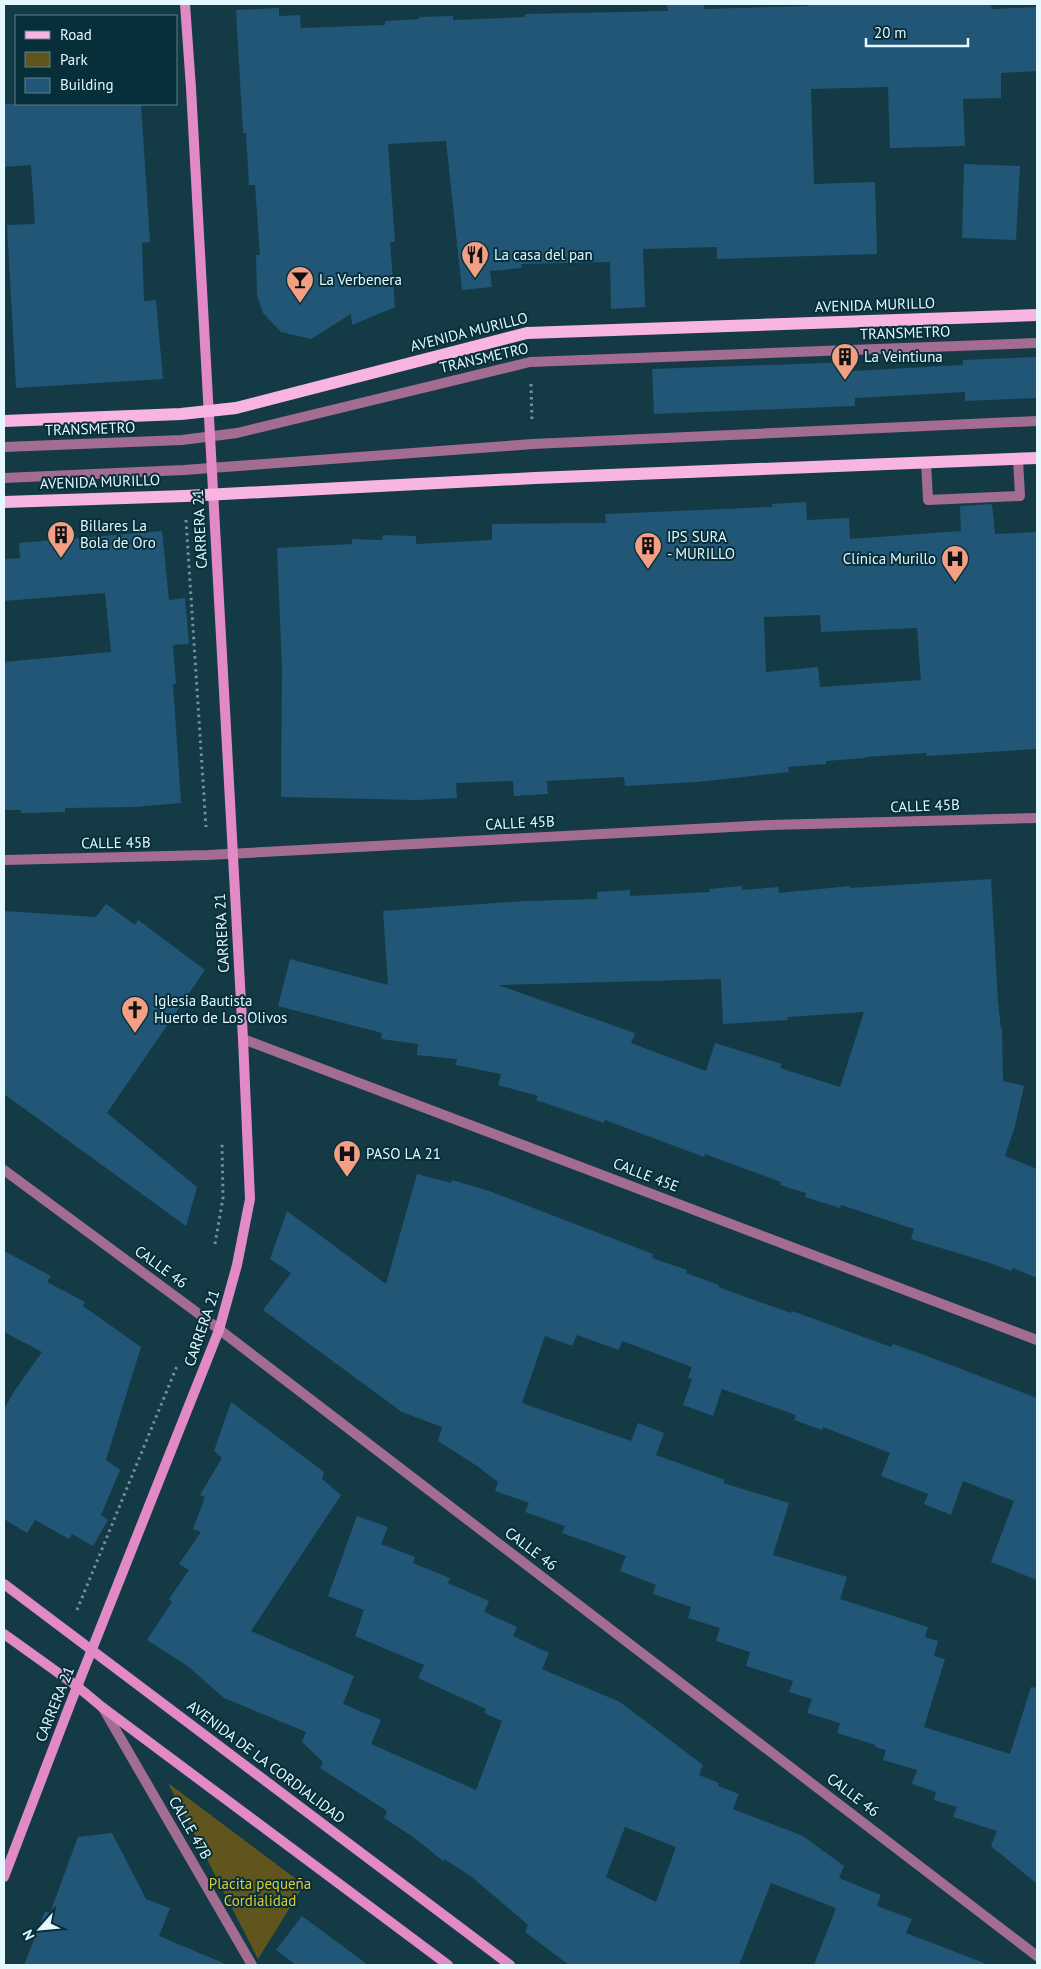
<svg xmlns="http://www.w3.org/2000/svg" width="1041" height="1969" viewBox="0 0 1041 1969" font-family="'PT Sans',sans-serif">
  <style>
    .green { fill: #60561d }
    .building { fill: #225677; fill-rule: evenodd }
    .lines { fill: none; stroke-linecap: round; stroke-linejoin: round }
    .path { stroke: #73929b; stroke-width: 3; stroke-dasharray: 2.5 4; stroke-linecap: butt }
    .lane { stroke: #a36c91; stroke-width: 10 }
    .street { stroke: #a36c91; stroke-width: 10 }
    .secondary { stroke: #e18ac6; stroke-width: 10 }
    .primary { stroke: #f8b5e1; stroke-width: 12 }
    .labels { text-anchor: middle; stroke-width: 4; stroke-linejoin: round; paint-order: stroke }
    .poi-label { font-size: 15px; fill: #e4f8ff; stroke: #072f3a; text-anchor: start }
    .street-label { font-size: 15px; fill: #e4f8ff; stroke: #072f3a }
    .park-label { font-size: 15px; fill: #e1c933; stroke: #072f3a }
  </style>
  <rect width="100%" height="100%" fill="#133a45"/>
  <polygon class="green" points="168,1783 304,1885 258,1959"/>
  <g class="building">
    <polygon points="667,4 704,4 704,9 808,6 808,4 991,4 992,9 1037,7 1037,71 1001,73 1001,98 963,99 965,146 890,148 888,87 811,89 814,184 875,182 877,254 717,259 717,247 643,249 645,307 611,309 610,262 521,264 522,268 490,271 492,287 462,290 446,141 388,144 395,242 390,242 395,307 352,325 351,314 311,339 281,332 263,313 257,295 256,255 260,255 255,185 249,185 246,133 243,133 236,10 279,8 279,16 300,15 301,28 385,25 385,21 419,19 419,17 453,16 453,20 525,17 525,14 668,11"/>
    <polygon points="4,104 141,104 150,242 142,243 144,301 156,300 163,379 16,388 7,225 35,224 31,165 4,167"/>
    <polygon points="964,164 1020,166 1016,240 962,238"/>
    <polygon points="1037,357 1037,398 965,401 965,392 855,398 855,406 654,414 652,369 852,362 853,371 963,365 963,360"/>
    <path d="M806 502 807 520 849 518 850 539 961 531 960 506 992 504 995 534 1037 532V749L927 756 926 753 865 757V758L826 761V764L788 767 789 772 696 782 625 786 624 777 547 781 548 794 514 796 513 781 456 783 457 798 417 800 281 797 282 667 277 548 352 544V539L382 540 383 535 416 536V544L492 540V524L606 523 605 514 772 507V504ZM820 615 821 632 917 628 921 680 820 687 818 667 766 672 764 617Z"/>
    <polygon points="162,531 169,600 185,598 189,644 173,645 176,684 173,684 181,803 135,807 65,808 65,812 21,813 21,810 4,810 4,662 111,652 105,593 4,601 4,559 20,558 19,543"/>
    <path d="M991 879 998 1002 1001 1029H1002L1003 1081 1024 1086 1015 1126 1005 1156 1037 1169V1278L1013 1268 1011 1271 987 1262 911 1239 914 1229 841 1205 840 1208 805 1197 806 1193 780 1185 781 1182 705 1154 704 1157 605 1120 604 1123 536 1100 538 1096 498 1085 501 1074 456 1065 457 1059 417 1055 418 1044 381 1039 382 1033 278 1006 290 959 388 985 383 911 525 901 597 899V892L630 890V896L710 892 709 889 742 886V890L778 887 779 893 850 886V888ZM721 979 723 1024 788 1020 787 1017 864 1012 840 1087 780 1068 782 1064 715 1043 706 1071 631 1043 635 1033 498 985Z"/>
    <polygon points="106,904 135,925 138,920 205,970 107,1113 197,1187 186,1226 4,1094 4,911 96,917"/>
    <polygon points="417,1174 451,1183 452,1180 489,1191 653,1254 652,1258 687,1270 686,1273 719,1285 718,1287 791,1313 792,1311 891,1347 893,1344 927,1356 1037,1398 1037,1580 991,1562 1014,1501 963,1481 951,1515 924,1504 928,1494 881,1476 890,1453 823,1427 822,1430 794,1420 796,1415 722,1389 713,1416 683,1405 692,1379 688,1378 692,1367 622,1341 619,1350 577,1335 572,1346 545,1336 522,1403 631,1441 638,1423 664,1433 656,1455 725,1480 723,1483 789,1503 773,1555 847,1577 840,1599 928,1627 925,1637 938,1641 934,1656 945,1659 924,1727 1010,1754 1031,1687 1037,1688 1037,1884 991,1846 997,1831 953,1817 957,1807 934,1800 936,1792 912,1784 917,1770 883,1760 886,1750 875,1747 876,1745 837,1733 840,1723 807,1713 812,1699 789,1692 793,1681 746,1666 750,1652 716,1641 720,1628 688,1618 691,1607 653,1594 656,1585 620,1571 626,1556 562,1533 565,1526 525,1512 529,1503 495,1491 498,1482 477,1466 438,1441 442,1427 402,1412 263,1310 291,1273 270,1259 287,1211 386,1284"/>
    <polygon points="4,1251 51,1276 47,1282 85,1302 83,1306 141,1347 106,1460 120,1470 101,1515 108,1520 93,1546 72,1534 69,1539 35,1520 27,1533 4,1519 4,1409 15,1390 42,1352 4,1332"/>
    <path d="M231 1402 324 1472 322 1479 341 1495 251 1631 354 1676 343 1704 381 1720 371 1744 476 1790 502 1721 484 1713 486 1709 418 1678 424 1665 355 1636 364 1610 328 1596 357 1516 388 1527 381 1544 415 1557 413 1563 450 1578 448 1583 489 1601 484 1612 517 1627 513 1636 549 1653 542 1669 620 1702 703 1765 699 1775 719 1783 718 1786 739 1794 733 1809 803 1836 844 1866 839 1878 881 1895 877 1906 912 1919 906 1933 984 1963V1965H814L836 1908 771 1883 739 1965H569L525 1932 528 1925 472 1877 444 1859 443 1861 416 1839 384 1818 387 1811 320 1768 323 1762 302 1742 306 1732 224 1698 189 1667 147 1640 172 1602 169 1599 189 1570 179 1564 201 1532 193 1529 205 1497 200 1495 222 1458 214 1451ZM625 1827 676 1847 656 1902 606 1877Z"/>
    <polygon points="112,1833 146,1899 170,1908 159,1936 228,1965 24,1965 45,1911 50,1913 78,1837"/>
    <polygon points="302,1916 368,1965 296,1965 276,1950"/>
  </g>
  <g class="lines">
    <g class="path">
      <polyline points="531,384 532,422"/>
      <polyline points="186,520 206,827"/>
      <polyline points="215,1244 223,1198 222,1143"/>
      <polyline points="77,1610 177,1366"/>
    </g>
    <g class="lane">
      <polyline points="4,447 182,440 237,433 530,362 1037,343"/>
      <polyline points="926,462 928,500 1020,496 1018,459"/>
      <polyline points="4,478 184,470 533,444 1037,421"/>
    </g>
    <g class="street">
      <polyline points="4,860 208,855 770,825 1037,818"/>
      <polyline points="243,1039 1037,1340"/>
      <polyline points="4,1170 199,1314 1037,1956"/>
      <polyline points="103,1708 252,1965"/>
    </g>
    <g class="secondary">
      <polyline points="4,1584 510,1965"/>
      <polyline points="4,1634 78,1687 102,1707 448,1965"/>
      <polyline points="4,1877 71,1702 219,1330 237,1265 250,1199 243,1039 191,88 185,4"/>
    </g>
    <g class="primary">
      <polyline points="4,421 181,414 236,408 527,333 1037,315"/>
      <polyline points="4,502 185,496 535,478 1037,458"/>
    </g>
  </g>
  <defs>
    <symbol id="restaurant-pin" viewBox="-11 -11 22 30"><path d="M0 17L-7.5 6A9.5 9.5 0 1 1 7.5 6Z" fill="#f39f83" stroke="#072f3a"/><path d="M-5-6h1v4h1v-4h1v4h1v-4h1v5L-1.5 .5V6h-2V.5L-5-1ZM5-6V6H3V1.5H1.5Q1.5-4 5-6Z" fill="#111"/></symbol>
    <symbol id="bar-pin" viewBox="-11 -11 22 30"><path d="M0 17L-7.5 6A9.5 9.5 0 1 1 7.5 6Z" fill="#f39f83" stroke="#072f3a"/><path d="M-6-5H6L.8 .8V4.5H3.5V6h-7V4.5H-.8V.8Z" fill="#111"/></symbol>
    <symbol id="building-pin" viewBox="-11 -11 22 30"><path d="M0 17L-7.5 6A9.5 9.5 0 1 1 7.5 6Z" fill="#f39f83" stroke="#072f3a"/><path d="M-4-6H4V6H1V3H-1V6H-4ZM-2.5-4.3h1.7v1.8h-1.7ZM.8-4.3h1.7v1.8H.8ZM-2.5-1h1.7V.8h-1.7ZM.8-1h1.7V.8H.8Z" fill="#111"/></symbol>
    <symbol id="hospital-pin" viewBox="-11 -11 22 30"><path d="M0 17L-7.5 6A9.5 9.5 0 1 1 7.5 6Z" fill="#f39f83" stroke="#072f3a"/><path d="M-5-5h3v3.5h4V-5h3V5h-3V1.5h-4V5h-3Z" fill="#111"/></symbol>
    <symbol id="church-pin" viewBox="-11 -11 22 30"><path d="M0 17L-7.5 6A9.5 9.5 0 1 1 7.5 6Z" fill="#f39f83" stroke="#072f3a"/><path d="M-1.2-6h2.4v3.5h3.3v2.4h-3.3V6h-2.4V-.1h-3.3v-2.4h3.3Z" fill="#111"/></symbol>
  </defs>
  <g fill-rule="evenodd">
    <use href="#restaurant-pin" x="459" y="239" width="32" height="43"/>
    <use href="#bar-pin" x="284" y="264" width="32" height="43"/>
    <use href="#building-pin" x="829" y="341" width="32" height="43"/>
    <use href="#building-pin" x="45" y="519" width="32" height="43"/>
    <use href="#building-pin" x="632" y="530" width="32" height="43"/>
    <use href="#hospital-pin" x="939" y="543" width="32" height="43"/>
    <use href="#church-pin" x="119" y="994" width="32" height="43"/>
    <use href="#hospital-pin" x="331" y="1138" width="32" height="43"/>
  </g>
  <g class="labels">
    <g class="poi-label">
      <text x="494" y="260">La casa del pan</text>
      <text x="319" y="285">La Verbenera</text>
      <text x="864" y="362">La Veintiuna</text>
      <text x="80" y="531">Billares La<tspan x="80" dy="17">Bola de Oro</tspan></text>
      <text x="667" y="542">IPS SURA<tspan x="667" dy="17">- MURILLO</tspan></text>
      <text x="936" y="564" text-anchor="end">Clínica Murillo</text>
      <text x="154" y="1006">Iglesia Bautista<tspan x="154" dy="17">Huerto de Los Olivos</tspan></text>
      <text x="366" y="1159">PASO LA 21</text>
    </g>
    <g class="street-label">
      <text transform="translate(875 305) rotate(-2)" y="5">AVENIDA MURILLO</text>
      <text transform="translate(469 332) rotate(-14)" y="5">AVENIDA MURILLO</text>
      <text transform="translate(905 333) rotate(-2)" y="5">TRANSMETRO</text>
      <text transform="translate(484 358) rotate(-13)" y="5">TRANSMETRO</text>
      <text transform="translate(90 429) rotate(-2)" y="5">TRANSMETRO</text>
      <text transform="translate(100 482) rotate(-2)" y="5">AVENIDA MURILLO</text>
      <text transform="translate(200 529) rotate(-93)" y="5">CARRERA 21</text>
      <text transform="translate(925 806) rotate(-2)" y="5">CALLE 45B</text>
      <text transform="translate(520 823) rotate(-3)" y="5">CALLE 45B</text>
      <text transform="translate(116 843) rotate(-1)" y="5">CALLE 45B</text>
      <text transform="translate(222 933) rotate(-93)" y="5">CARRERA 21</text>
      <text transform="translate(646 1175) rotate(21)" y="5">CALLE 45E</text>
      <text transform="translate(161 1267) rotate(36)" y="5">CALLE 46</text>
      <text transform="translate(202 1328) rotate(-71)" y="5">CARRERA 21</text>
      <text transform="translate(531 1549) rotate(37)" y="5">CALLE 46</text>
      <text transform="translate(55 1704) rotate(-68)" y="5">CARRERA 21</text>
      <text transform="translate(266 1762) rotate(37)" y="5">AVENIDA DE LA CORDIALIDAD</text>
      <text transform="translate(853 1795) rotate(37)" y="5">CALLE 46</text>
      <text transform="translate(190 1828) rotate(60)" y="5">CALLE 47B</text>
    </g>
    <g class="park-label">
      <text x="260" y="1889">Placita pequeña<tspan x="260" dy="17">Cordialidad</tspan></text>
    </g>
  </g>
  <rect width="1041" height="1969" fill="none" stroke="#e4f8ff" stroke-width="10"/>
  <rect x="15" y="15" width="162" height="90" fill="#072f3a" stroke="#5f7f89"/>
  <rect x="25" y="31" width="25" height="8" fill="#f8b5e1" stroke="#5f7f89"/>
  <text x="60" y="40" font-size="15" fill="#e4f8ff">Road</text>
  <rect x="25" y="52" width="25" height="15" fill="#60561d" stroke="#5f7f89"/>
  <text x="60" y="65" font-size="15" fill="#e4f8ff">Park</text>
  <rect x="25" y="78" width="25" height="15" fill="#225677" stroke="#5f7f89"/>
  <text x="60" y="90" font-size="15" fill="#e4f8ff">Building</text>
  <g transform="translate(40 1929) rotate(243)" stroke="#072f3a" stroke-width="4" paint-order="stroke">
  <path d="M0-4L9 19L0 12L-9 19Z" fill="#e4f8ff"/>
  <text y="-8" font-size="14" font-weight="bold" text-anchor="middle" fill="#e4f8ff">N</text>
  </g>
  <path d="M866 38v8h102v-8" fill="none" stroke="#e4f8ff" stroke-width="2.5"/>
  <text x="874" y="38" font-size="15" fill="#e4f8ff" stroke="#072f3a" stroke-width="4" paint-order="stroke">20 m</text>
</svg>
